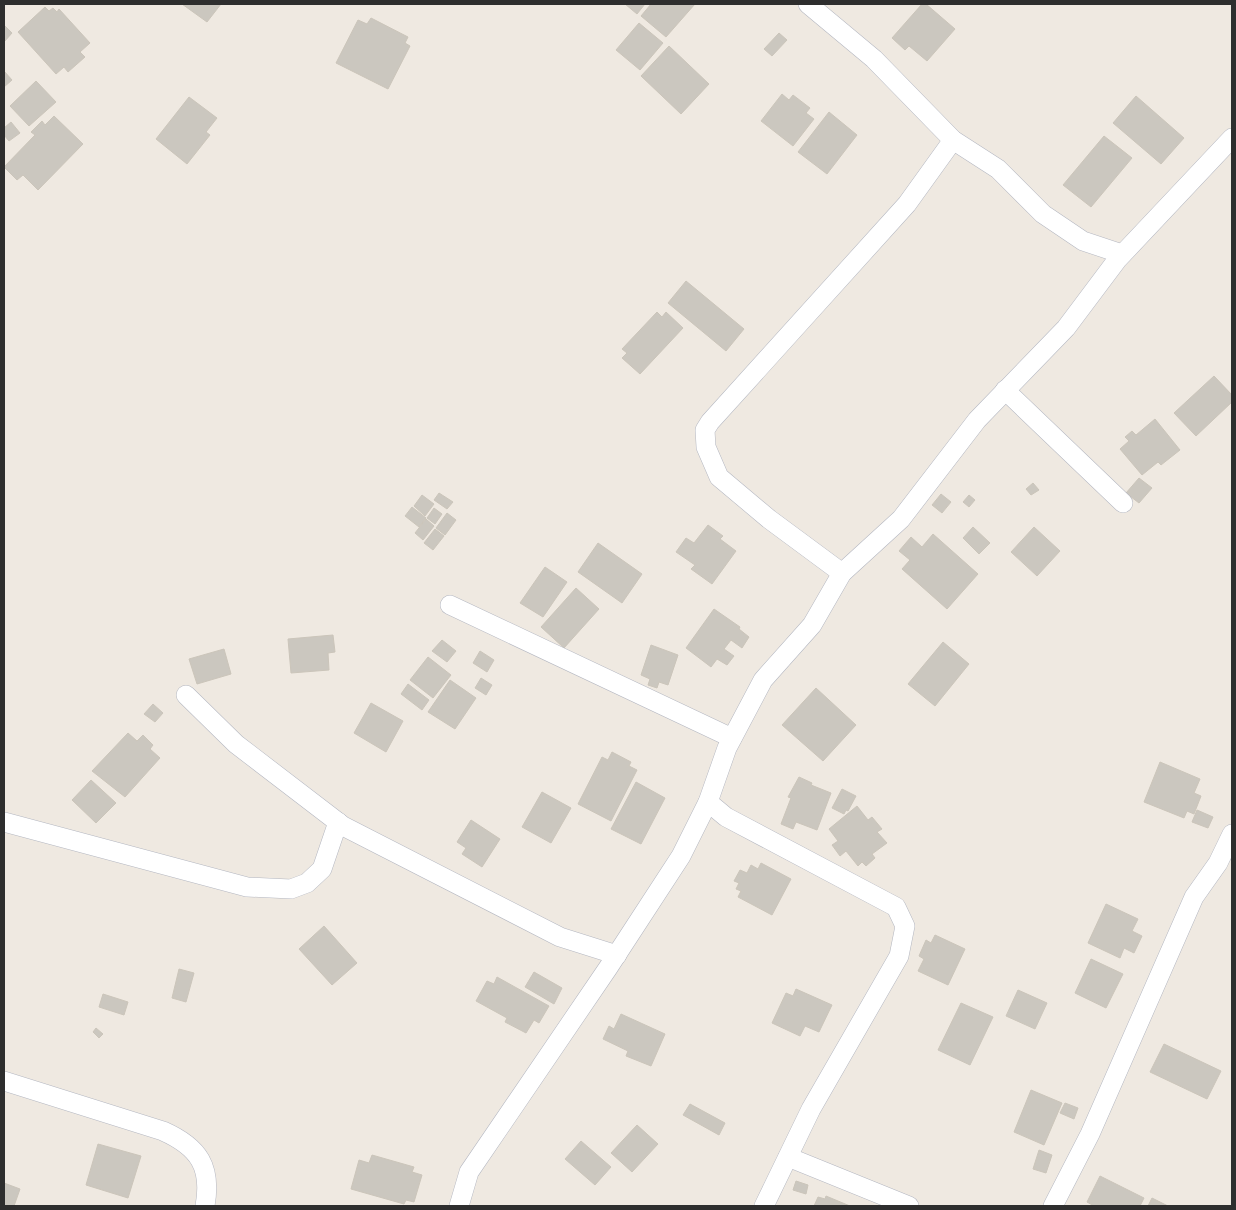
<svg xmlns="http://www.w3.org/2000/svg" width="1236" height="1210" viewBox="0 0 1236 1210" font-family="'Archivo Narrow',sans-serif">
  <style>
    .building { fill: #cbc7bf; stroke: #cbc5ba }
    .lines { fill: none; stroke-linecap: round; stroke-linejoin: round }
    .street-casing { stroke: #b4b7c1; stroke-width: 20 }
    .street { stroke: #fff; stroke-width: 19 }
  </style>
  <rect width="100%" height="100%" fill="#efe9e1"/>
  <g class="building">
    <polygon points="182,4 221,4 207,22"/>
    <polygon points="625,4 645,4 637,14"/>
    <polygon points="651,4 695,4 666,37 641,16"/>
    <polygon points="922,4 926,4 955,29 927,61 909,46 905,50 892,38"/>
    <polygon points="45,7 49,11 53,8 57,12 59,9 90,43 80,52 85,57 68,72 64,67 56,74 18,32"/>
    <polygon points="371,18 408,37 405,43 410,46 388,89 336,63 358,20 367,24"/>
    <polygon points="639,23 663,43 640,70 616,50"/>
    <polygon points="4,25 12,33 4,42"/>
    <polygon points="779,33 787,40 772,56 764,49"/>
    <polygon points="669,46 709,84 681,114 641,76"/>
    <polygon points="4,71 12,80 4,87"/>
    <polygon points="36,81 56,102 29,126 10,106"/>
    <polygon points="782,94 789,100 793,95 810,108 806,113 814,119 793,146 761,121"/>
    <polygon points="1136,96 1184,138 1161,164 1113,123"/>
    <polygon points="189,97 217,118 206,132 210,135 187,164 156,139"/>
    <polygon points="829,112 857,135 827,174 798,152"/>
    <polygon points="54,116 83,144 38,190 23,175 17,180 4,167 35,135 31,132 42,121 45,125"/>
    <polygon points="11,122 20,133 9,141 4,135 4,128"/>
    <polygon points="1104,136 1132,158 1091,207 1063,185"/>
    <polygon points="686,281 744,329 726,351 668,303"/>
    <polygon points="657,312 662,317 666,312 683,328 640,374 622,358 627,353 622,349"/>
    <polygon points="1214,376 1232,395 1232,402 1196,436 1174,413"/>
    <polygon points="1155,419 1180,450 1161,465 1158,462 1142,475 1120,449 1129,441 1125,437 1132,431 1136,435"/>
    <polygon points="1139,478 1152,488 1139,503 1126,493"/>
    <polygon points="1033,483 1039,490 1031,495 1026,489"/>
    <polygon points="439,493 453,502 447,509 434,500"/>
    <polygon points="941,494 951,502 942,513 932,505"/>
    <polygon points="422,495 434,504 425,516 414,506"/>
    <polygon points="969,495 975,500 969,507 963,502"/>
    <polygon points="412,507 426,518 419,527 405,516"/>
    <polygon points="434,508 442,514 435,524 427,518"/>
    <polygon points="447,513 456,520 445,535 436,528"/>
    <polygon points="426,519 434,526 423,540 415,533"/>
    <polygon points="708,525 723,536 720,539 736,551 712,584 691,569 695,565 676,552 686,538 694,543"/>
    <polygon points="973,527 990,543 979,554 963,538"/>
    <polygon points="1034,527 1060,551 1037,576 1011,552"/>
    <polygon points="435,529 444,536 433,550 424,543"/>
    <polygon points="933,534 978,574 947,609 902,569 910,560 899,551 911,537 922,547"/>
    <polygon points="598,543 642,574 622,603 578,572"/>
    <polygon points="545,567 567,582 543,617 520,603"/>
    <polygon points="576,588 599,609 564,648 541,627"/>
    <polygon points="714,609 740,627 739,629 749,637 742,648 731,640 724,649 734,656 727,665 717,659 711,667 686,648"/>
    <polygon points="333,635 335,652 328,653 329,670 291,673 288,639"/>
    <polygon points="442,640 456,651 447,662 432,651"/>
    <polygon points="943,642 969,664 935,706 908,684"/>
    <polygon points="651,645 678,655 668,685 659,682 657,688 648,685 650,679 641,675"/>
    <polygon points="224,649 231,674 197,684 189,659"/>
    <polygon points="480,651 494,660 487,672 473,663"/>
    <polygon points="428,657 451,675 433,698 410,680"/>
    <polygon points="481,678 492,685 486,695 475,688"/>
    <polygon points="450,680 476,698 455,729 428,712"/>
    <polygon points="408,684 429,700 422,710 401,694"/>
    <polygon points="816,688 856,725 823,761 782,725"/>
    <polygon points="371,703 403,721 386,752 354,733"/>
    <polygon points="153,704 163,713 155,722 144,714"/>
    <polygon points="128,733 137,741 143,735 153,745 150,749 160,758 125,797 92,771"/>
    <polygon points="612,752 631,762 629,766 637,770 611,821 578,804 602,757 608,760"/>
    <polygon points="1160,762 1200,779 1194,793 1201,796 1194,814 1187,811 1184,818 1144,802"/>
    <polygon points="799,777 812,783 811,785 831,793 817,830 796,822 793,829 781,824 791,798 788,797"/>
    <polygon points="91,780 116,803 96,823 72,800"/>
    <polygon points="636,782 665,798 641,844 611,829"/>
    <polygon points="842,789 856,796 848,811 846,810 844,814 832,808"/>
    <polygon points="542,792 571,808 551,843 522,827"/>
    <polygon points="857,806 868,820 872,817 882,829 877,832 887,843 872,854 875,858 866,866 862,862 858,866 846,851 840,856 832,845 838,841 829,829"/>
    <polygon points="1197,810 1213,817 1208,828 1192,822"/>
    <polygon points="471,820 500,839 482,867 462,854 466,848 457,842"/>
    <polygon points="761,863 791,879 772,915 738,897 741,891 736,889 739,883 734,881 740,870 747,873 751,865 758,869"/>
    <polygon points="1106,904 1138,919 1132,931 1142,936 1134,953 1124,948 1120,958 1088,943"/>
    <polygon points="324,926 357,963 332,985 299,949"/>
    <polygon points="935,935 965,949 948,985 918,971 924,959 919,956 926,940 931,943"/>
    <polygon points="1091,959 1123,974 1106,1008 1075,993"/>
    <polygon points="179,969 194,973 186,1002 172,998"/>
    <polygon points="534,972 562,988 554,1004 525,987"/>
    <polygon points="497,977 549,1006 539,1023 534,1020 526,1033 505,1022 507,1018 476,1001 487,981 494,984"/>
    <polygon points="796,989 832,1005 819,1032 805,1026 800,1036 772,1023 786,993 793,996"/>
    <polygon points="1018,990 1047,1003 1035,1029 1006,1016"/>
    <polygon points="103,994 128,1002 124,1015 99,1007"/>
    <polygon points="961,1003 993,1017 970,1065 938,1050"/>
    <polygon points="621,1014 665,1034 651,1066 626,1056 628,1051 603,1039 609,1026 614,1029"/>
    <polygon points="96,1028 103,1034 99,1038 93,1032"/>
    <polygon points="1164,1044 1221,1071 1207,1099 1150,1072"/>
    <polygon points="1031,1090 1062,1103 1044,1145 1014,1132"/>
    <polygon points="1065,1103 1078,1108 1074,1119 1060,1113"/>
    <polygon points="690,1104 725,1123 719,1135 683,1115"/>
    <polygon points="637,1125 658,1144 632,1172 611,1153"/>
    <polygon points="581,1141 611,1167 595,1185 565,1159"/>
    <polygon points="98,1144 141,1156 128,1198 86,1185"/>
    <polygon points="1039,1150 1052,1155 1046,1173 1033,1169"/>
    <polygon points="372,1155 414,1167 412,1172 422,1175 414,1202 406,1200 404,1204 351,1189 359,1160 369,1163"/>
    <polygon points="1100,1176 1144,1198 1140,1206 1094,1206 1087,1202"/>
    <polygon points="796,1181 808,1185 806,1194 793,1190"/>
    <polygon points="4,1183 20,1189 14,1206 4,1206"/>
    <polygon points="826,1196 850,1206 814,1206 818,1197 825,1199"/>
    <polygon points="1152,1198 1168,1206 1148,1206"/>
  </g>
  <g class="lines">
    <defs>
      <g id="street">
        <polyline points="808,4 874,59 953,140 998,169 1043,214 1083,241 1122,254"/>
        <polyline points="1005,390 1123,503"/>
        <polyline points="842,573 769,519 719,477 706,447 705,430 710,422 907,204 953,140"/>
        <polyline points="450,605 732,738"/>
        <polyline points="186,695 236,744 343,826 560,937 617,955"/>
        <polyline points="708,802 726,817 896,907 905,926 899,956 811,1109 764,1206"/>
        <polyline points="4,822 247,887 291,889 307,883 322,869 338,822"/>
        <path d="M4 1081 163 1131C199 1147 212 1167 205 1206"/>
        <polyline points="788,1157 909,1206"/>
        <polyline points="459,1206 469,1172 608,968 681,856 708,802 727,748 763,680 812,625 842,573 901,519 977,420 1066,328 1117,260 1232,138"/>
        <polyline points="1053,1206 1090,1134 1194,897 1218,863 1232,834"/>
      </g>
    </defs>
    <use href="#street" class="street-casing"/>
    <use href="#street" class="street"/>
  </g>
  <rect width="1236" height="1210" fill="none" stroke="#2e2e2e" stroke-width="10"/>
</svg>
